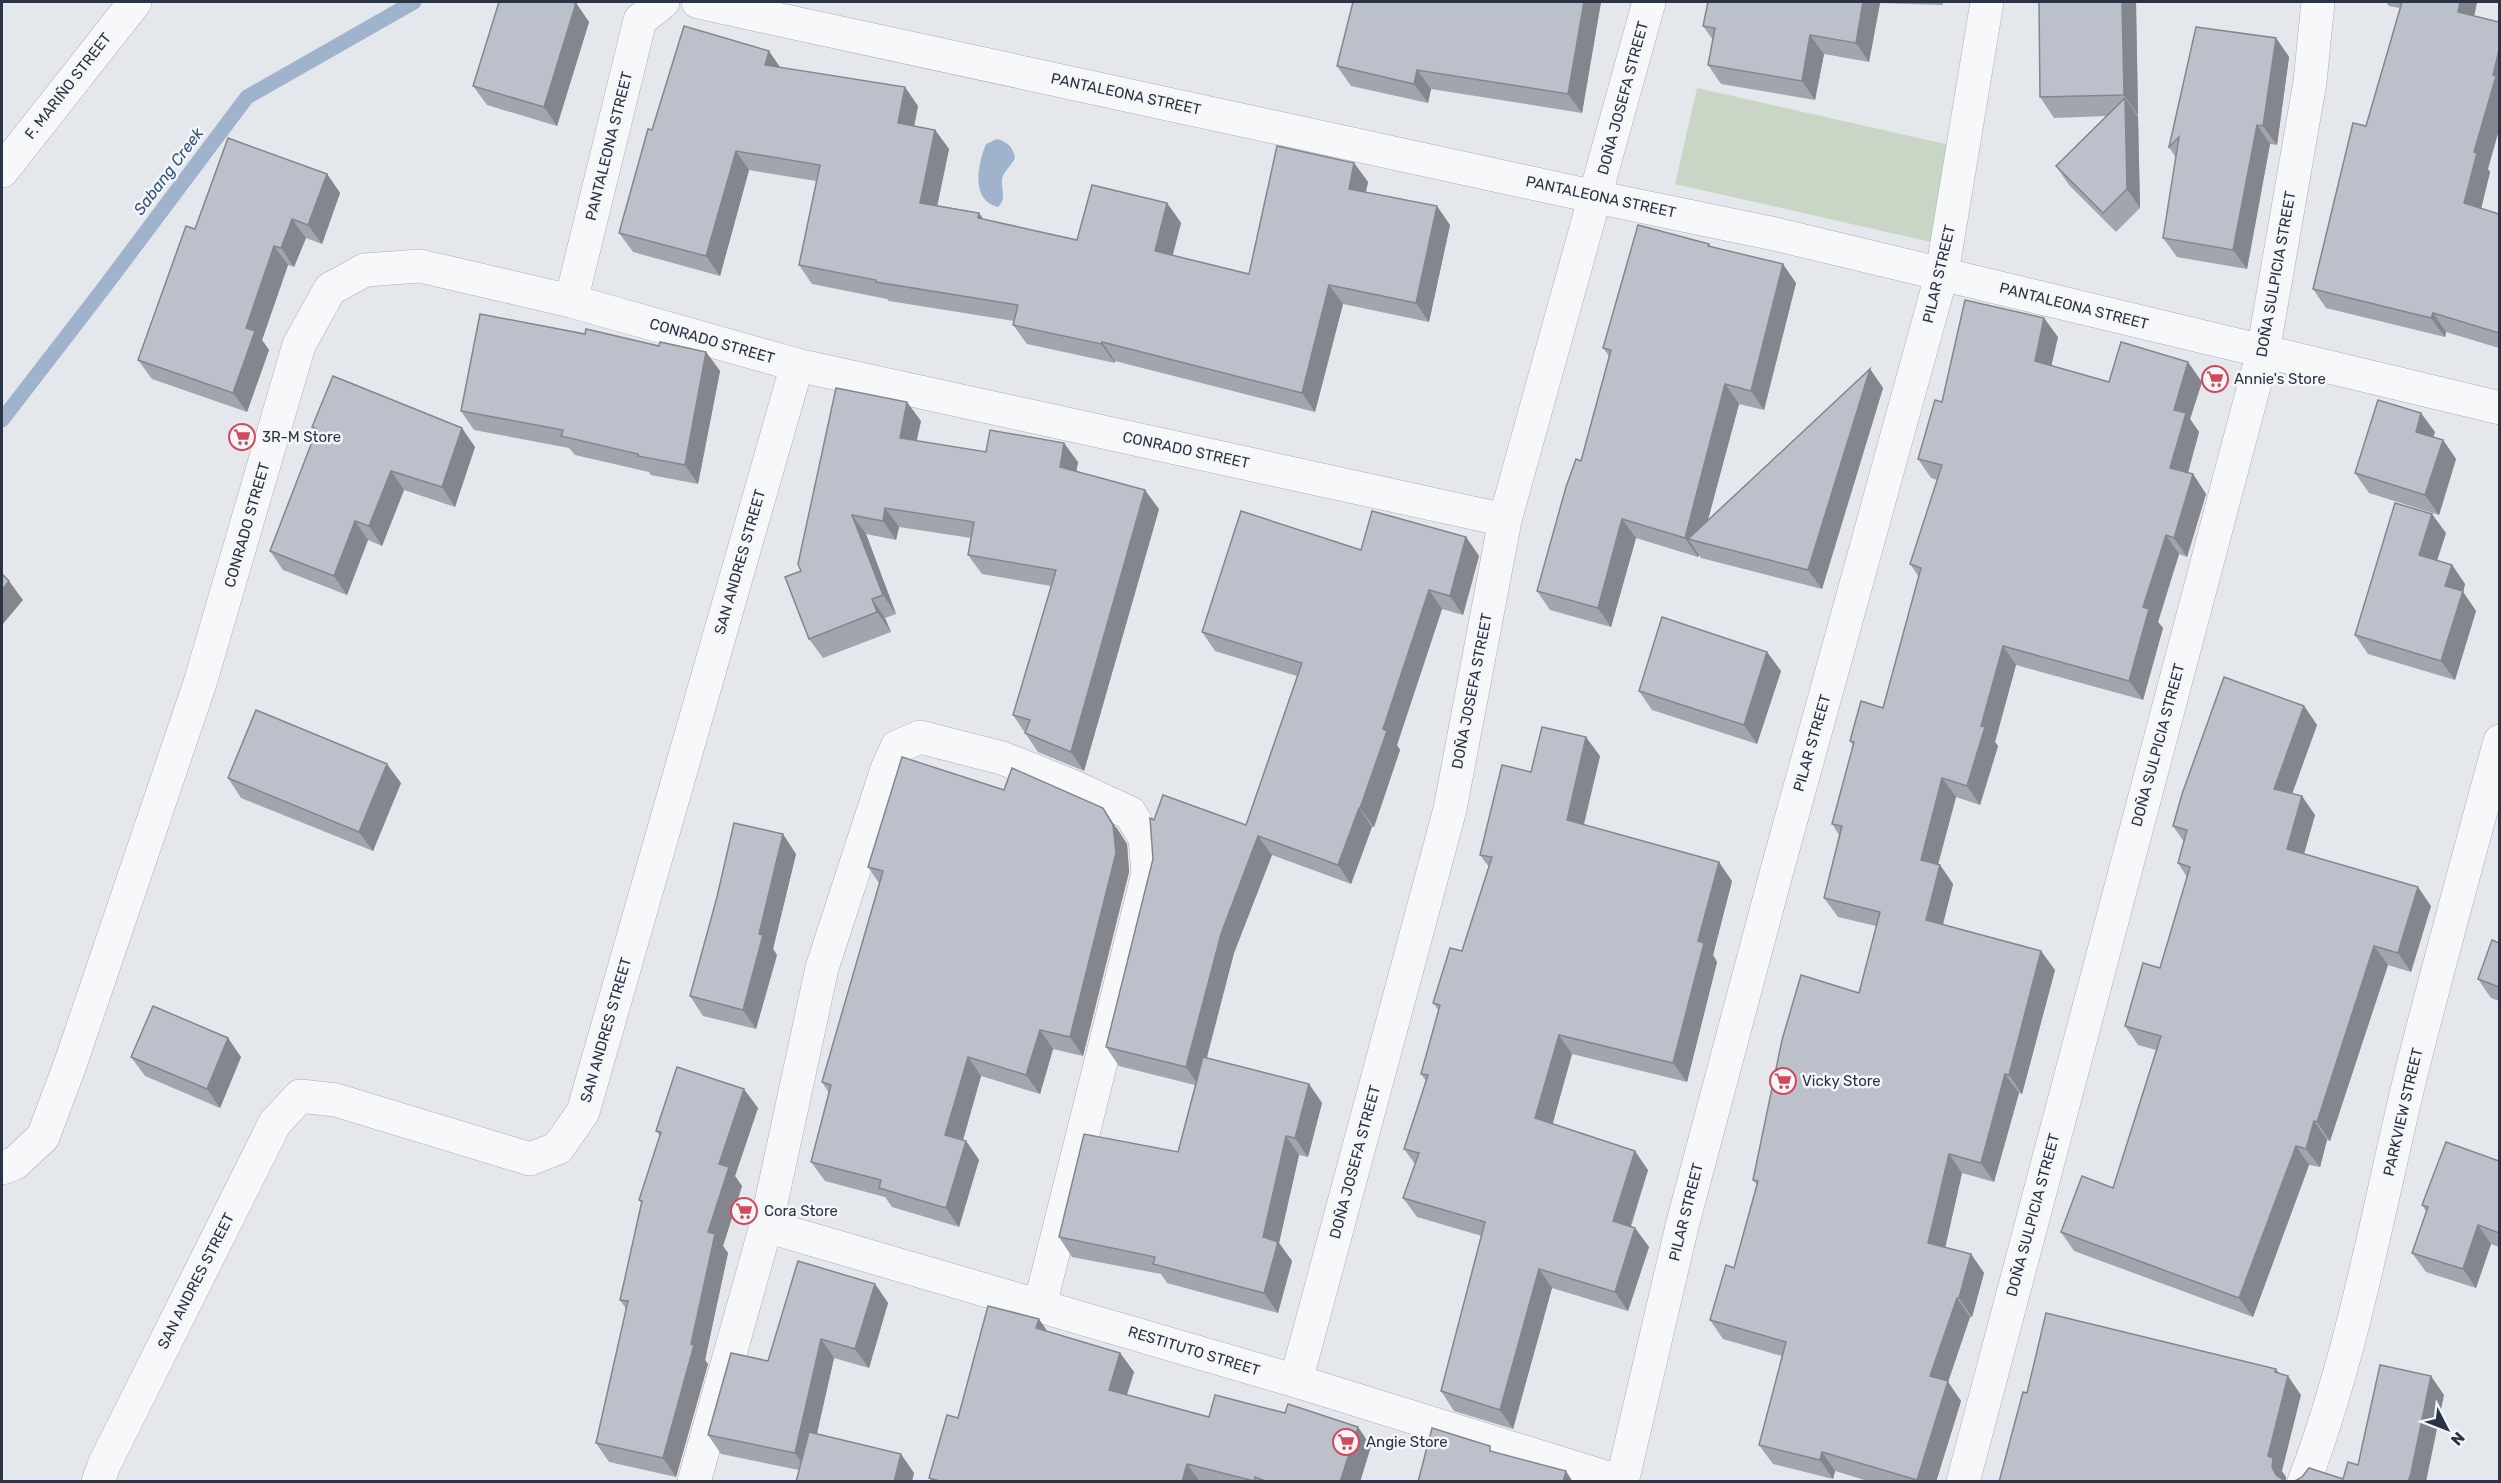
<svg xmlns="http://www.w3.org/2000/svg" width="2501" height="1483" viewBox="0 0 2501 1483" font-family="Rubik,sans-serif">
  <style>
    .green { fill: #c9d6c5 }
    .water { fill: #9fb4cc }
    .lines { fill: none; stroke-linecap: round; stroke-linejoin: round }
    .stream { stroke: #9fb4cc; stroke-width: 15 }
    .minor-casing { stroke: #a9aeb7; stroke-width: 34 }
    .minor { stroke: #f7f8fa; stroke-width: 33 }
    .wall { fill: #a1a5ae }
    .shaded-wall { fill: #83868d }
    .building { fill: #bbc0ca; stroke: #83868d; stroke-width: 1.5 }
    .labels { text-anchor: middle; stroke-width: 5; stroke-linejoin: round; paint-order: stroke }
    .street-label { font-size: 15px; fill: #2b3445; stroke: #f4f6f9 }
    .poi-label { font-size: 15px; fill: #2b3445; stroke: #f4f6f9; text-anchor: start }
    .water-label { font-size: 16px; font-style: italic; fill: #34527a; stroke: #f4f6f9 }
  </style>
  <rect width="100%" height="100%" fill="#e4e7ec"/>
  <polygon class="green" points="1697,88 1954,146 1931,242 1675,184"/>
  <path class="water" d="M997 139C1008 142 1013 147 1015 158 1012 165 1003 172 1002 179 1001 189 1007 199 998 207 970 201 978 163 986 144Z"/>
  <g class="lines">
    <polyline class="stream" points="2,420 103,289 247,97 414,2"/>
    <defs>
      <g id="minor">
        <polyline points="698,2 1596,197 1775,234 2500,408"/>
        <polyline points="2,171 135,2"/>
        <polyline points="571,301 640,20 663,2"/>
        <polyline points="2,1168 15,1163 43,1137 71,1062 200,683 299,345 330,289 365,270 420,266 571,301 797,365 1505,520"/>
        <polyline points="766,1226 1296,1381 1621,1482"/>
        <polyline points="1296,1381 1450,809 1505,520 1649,2"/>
        <polyline points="98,1482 104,1465 275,1123 300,1096 336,1100 530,1159 558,1148 583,1112 797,365"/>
        <polyline points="694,1482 766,1226 822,968 887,769 897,747 920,737 1002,758 1072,786 1130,813 1145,838 1148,874 1040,1305"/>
        <polyline points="1622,1482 1682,1226 1776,874 1942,273 1987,2"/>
        <polyline points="1963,1482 2263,352 2310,82 2318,2"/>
        <path d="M2304 1482C2354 1350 2378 1210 2411 1074 2439 963 2470 852 2500 741"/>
      </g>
    </defs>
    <use href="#minor" class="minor-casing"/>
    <use href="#minor" class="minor"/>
  </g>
  <g class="wall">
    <polygon points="1601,2 1582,113 1431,89 1428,103 1351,86 1337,66"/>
    <polygon points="1708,2 1943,2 1943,5 1880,3 1869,62 1824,54 1815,100 1721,84 1708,65 1713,40 1703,26"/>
    <polygon points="2136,2 2138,115 2137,115 2138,117 2140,208 2116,232 2069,185 2056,166 2106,116 2054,118 2040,97"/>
    <polygon points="2386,2 2477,2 2474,16 2488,169 2490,172 2481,208 2499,214 2499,348 2446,332 2445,337 2326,308 2313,289 2366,126 2400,8 2389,6"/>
    <polygon points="576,3 589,22 557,126 487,105 473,86"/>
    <polygon points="2276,38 2289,57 2277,145 2270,144 2247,269 2177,257 2163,238 2176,158 2169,147"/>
    <polygon points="780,68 918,106 914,126 935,130 949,149 937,205 979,213 984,220 1077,240 1167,203 1181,223 1172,255 1249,274 1354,163 1368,182 1366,192 1450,225 1429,322 1343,304 1315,412 1115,361 1115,363 1027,344 1013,325 1014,321 889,301 887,299 812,284 799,265 816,181 749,170 720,276 633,252 619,233 652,130"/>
    <polygon points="327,174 340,193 322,244 306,238 294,267 288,265 262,340 269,350 247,412 152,379 138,360 195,229"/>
    <polygon points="1709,244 1711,247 1796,283 1764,410 1739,404 1708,520 1870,369 1883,388 1822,589 1701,558 1699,555 1698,557 1636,538 1611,627 1550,610 1537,591 1581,461 1609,356 1603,348"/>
    <polygon points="585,334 659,346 706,352 720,371 698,484 651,475 649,472 575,455 569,448 474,430 461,411"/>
    <polygon points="2058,337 2051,366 2109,382 2202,382 2190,419 2199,432 2188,473 2193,474 2206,494 2187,557 2179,554 2158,622 2163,628 2143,700 2016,665 1995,742 1998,746 1980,805 1956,797 1938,865 1940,865 1953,884 1943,925 2055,970 2022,1094 2019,1093 1994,1182 1962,1173 1945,1247 1971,1254 1984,1273 1972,1317 1970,1317 1948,1382 1961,1401 1936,1482 1871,1482 1835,1471 1833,1479 1773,1464 1759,1445 1782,1356 1723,1339 1710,1320 1734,1268 1757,1185 1753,1180 1859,993 1876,926 1838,917 1824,898 1839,835 1832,824 1853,745 1850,741 1883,708 1919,577 1910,564 1937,480 1931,478 1918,459 1942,402"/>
    <polygon points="921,421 916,441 986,452 1078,462 1076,471 1159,509 1084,771 1038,752 1013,715 1051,586 982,574 968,555 971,538 899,527 896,540 866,534 896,614 885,618 891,632 823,658 809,639 801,571"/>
    <polygon points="312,427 475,447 455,507 404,490 382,546 368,540 347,595 283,570 270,551 316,432"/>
    <polygon points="2435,432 2433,437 2443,440 2456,459 2439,515 2369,493 2355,473"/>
    <polygon points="2446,533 2437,561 2452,565 2465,584 2463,592 2476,611 2455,680 2368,654 2355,635"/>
    <polygon points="1466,537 1479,556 1463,615 1442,609 1397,745 1400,750 1374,827 1372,827 1351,884 1272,855 1234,953 1207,1058 1309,1084 1322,1103 1308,1157 1299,1155 1279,1243 1292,1261 1278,1313 1167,1283 1161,1274 1072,1257 1059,1237 1178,1152 1195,1085 1119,1066 1106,1047 1153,859 1154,820 1246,825 1297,676 1215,651 1202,632 1361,550"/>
    <polygon points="1767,652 1781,671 1757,744 1652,710 1639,691"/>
    <polygon points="2304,706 2317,725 2292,794 2315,815 2304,854 2431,906 2411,972 2388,965 2330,1141 2327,1140 2320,1167 2309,1165 2253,1317 2074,1251 2061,1232 2113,1188 2156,1050 2138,1045 2125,1026 2160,968 2187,877 2178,863 2184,842 2173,826"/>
    <polygon points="1600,756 1584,825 1732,881 1713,955 1717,962 1687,1082 1572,1054 1552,1124 1648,1170 1631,1227 1635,1228 1649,1247 1628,1311 1552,1288 1513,1429 1454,1411 1441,1391 1482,1236 1417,1217 1403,1198 1415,1164 1404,1149 1426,1081 1421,1074 1439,1011 1433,1003 1462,951 1489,867 1480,855 1531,772"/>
    <polygon points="228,778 401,783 373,851 241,798"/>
    <polygon points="1117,828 1127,844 1129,872 1083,1056 1053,1049 1040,1094 981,1076 963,1140 966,1141 979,1160 959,1227 892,1207 885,1197 825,1181 811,1162 829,1093 822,1082 879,883 868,867"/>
    <polygon points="796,854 773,949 777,955 756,1029 703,1016 690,996"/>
    <polygon points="2499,943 2499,1001 2491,998 2478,979"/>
    <polygon points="131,1057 241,1057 220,1108 145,1076"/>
    <polygon points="758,1108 735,1176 742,1186 723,1246 728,1253 705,1360 708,1364 676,1477 609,1462 596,1443 626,1309 620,1300 642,1204 639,1200 660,1136 656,1131"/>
    <polygon points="2499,1161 2499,1247 2491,1244 2476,1288 2426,1272 2412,1253 2426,1211 2422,1205"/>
    <polygon points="875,1284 888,1303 869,1368 834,1358 817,1434 914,1473 799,1470 721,1454 708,1435 768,1361"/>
    <polygon points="1047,1331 1120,1353 1134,1372 1127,1395 1209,1417 1371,1446 1360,1482 932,1482 929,1478 958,1418"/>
  </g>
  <g class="shaded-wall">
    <polygon points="1584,2 1601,2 1582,113 1568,94"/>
    <polygon points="1863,2 1878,2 1880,3 1869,62 1856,43"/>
    <polygon points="2122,2 2136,2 2138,115 2124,95"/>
    <polygon points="2460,2 2477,2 2471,32 2458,12"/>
    <polygon points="576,3 589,22 557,126 544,107"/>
    <polygon points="1810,35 1824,54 1815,100 1802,81"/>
    <polygon points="2276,38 2289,57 2277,145 2263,126"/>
    <polygon points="2499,50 2499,130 2488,169 2490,172 2478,222 2464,203 2474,152"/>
    <polygon points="769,51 782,70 765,65"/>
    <polygon points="1417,70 1431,89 1428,103 1414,84"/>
    <polygon points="905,87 918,106 911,142 898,123"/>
    <polygon points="2125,98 2138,117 2140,208 2127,189"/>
    <polygon points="2257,125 2270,144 2247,269 2233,250"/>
    <polygon points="935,130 949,149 934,222 920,203"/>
    <polygon points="736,151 749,170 720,276 706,256"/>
    <polygon points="1354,163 1368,182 1362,208 1349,189"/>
    <polygon points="327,174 340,193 322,244 308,225"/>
    <polygon points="1167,203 1181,223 1169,270 1155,251"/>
    <polygon points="1437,206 1450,225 1429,322 1416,303"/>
    <polygon points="979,213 992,232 978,218"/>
    <polygon points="292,219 306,238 294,267 281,248"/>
    <polygon points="274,246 288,265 262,340 269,350 247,412 233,393 246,328"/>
    <polygon points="1783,264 1796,283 1764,410 1751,391"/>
    <polygon points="1329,285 1343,304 1315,412 1302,393"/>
    <polygon points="2433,313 2446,332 2445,337 2431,318"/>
    <polygon points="2044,318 2058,337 2048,380 2035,361"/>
    <polygon points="1102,342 1115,361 1115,363 1101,344"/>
    <polygon points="706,352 720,371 698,484 685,465"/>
    <polygon points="2188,362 2202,382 2190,419 2199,432 2184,487 2170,468 2174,410"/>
    <polygon points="1870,369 1883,388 1822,589 1808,570"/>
    <polygon points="1725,384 1739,404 1702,542 1688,539 1699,555 1698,557 1685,538"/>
    <polygon points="907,402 921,421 913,458 900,438"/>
    <polygon points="2421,413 2435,432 2429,451 2416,432"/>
    <polygon points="462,428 475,447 455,507 442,487"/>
    <polygon points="2443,440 2456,459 2439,515 2425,495"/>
    <polygon points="1064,443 1078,462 1074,486 1060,467"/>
    <polygon points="391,471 404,490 382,546 369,526"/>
    <polygon points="2193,474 2206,494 2187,557 2174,538"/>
    <polygon points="1145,490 1159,509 1084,771 1071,752"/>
    <polygon points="885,508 899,527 896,540 883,521"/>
    <polygon points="2432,514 2446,533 2432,575 2419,555"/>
    <polygon points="852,515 866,534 896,614 883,595"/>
    <polygon points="1622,519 1636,538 1611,627 1598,608"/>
    <polygon points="355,521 368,540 347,595 334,576"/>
    <polygon points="2166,535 2179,554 2158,622 2163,628 2143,700 2129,681 2143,607"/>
    <polygon points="1466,537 1479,556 1463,615 1450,596"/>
    <polygon points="2452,565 2465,584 2463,592 2476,611 2455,680 2441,661 2445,586"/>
    <polygon points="9,581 23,600 2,625 2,590"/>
    <polygon points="1429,590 1442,609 1397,745 1400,750 1374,827 1360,808 1383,729"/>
    <polygon points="872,599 885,618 891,632 877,612"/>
    <polygon points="2003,646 2016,665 1995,742 1998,746 1980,805 1967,786 1981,726"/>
    <polygon points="1767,652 1781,671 1757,744 1744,725"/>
    <polygon points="2304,706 2317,725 2287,808 2274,789"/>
    <polygon points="1586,737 1600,756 1580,839 1567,820"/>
    <polygon points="387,764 401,783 373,851 359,832"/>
    <polygon points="1942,778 1956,797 1934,879 1921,860"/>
    <polygon points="2302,796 2315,815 2300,868 2287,849"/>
    <polygon points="1103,808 1127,844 1129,872 1083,1056 1070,1037"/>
    <polygon points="1359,808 1372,827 1351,884 1338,865"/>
    <polygon points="783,834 796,854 773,949 777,955 756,1029 743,1010 759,934"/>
    <polygon points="1258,836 1272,855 1234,953 1199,1086 1186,1067 1221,934"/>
    <polygon points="1719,862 1732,881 1713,955 1717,962 1687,1082 1673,1063 1698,941"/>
    <polygon points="1940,865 1953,884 1939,939 1926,920"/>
    <polygon points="2418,887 2431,906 2411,972 2398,953"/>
    <polygon points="2374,946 2388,965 2330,1141 2317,1122"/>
    <polygon points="2041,951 2055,970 2022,1094 2009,1075"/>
    <polygon points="1040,1030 1053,1049 1040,1094 1026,1075"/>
    <polygon points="1559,1035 1572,1054 1549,1137 1535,1118"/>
    <polygon points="228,1038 241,1057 220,1108 207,1089"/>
    <polygon points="968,1057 981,1076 959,1154 945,1135"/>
    <polygon points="2005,1074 2019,1093 1994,1182 1981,1163"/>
    <polygon points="1309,1084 1322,1103 1308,1157 1295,1138"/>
    <polygon points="744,1089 758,1108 735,1176 742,1186 723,1246 728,1253 705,1360 708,1364 676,1477 663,1458 691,1344 719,1164"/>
    <polygon points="2314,1121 2327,1140 2320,1167 2306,1149"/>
    <polygon points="1286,1136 1299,1155 1279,1243 1292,1261 1278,1313 1264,1293 1263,1237"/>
    <polygon points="966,1141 979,1160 959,1227 946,1208"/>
    <polygon points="2296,1146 2309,1165 2253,1317 2239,1298"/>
    <polygon points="1635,1151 1648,1170 1626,1240 1613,1221"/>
    <polygon points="1949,1154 1962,1173 1942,1262 1928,1243"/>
    <polygon points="2478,1225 2491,1244 2476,1288 2463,1269"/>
    <polygon points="1635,1228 1649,1247 1628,1311 1615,1292"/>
    <polygon points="1971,1254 1984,1273 1972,1317 1959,1298"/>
    <polygon points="1539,1269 1552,1288 1513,1429 1500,1410"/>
    <polygon points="875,1284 888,1303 869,1368 855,1349"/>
    <polygon points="1957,1298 1970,1317 1948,1382 1961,1401 1936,1482 1918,1482 1917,1480 1930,1376"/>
    <polygon points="1039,1319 1052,1338 1036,1328"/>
    <polygon points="821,1339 834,1358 808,1472 795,1453"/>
    <polygon points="1120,1353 1134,1372 1122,1409 1109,1390"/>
    <polygon points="2276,1369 2286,1384 2288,1376 2301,1395 2282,1471 2286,1477 2286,1482 2276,1475 2268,1456"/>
    <polygon points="2431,1376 2444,1395 2426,1482 2408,1482"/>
    <polygon points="1358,1427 1371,1446 1360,1482 1340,1482"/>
    <polygon points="1822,1452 1835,1471 1833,1479 1820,1460"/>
    <polygon points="901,1454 914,1473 912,1482 894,1482"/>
    <polygon points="1187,1464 1200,1482 1182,1482"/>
    <polygon points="1566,1471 1573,1482 1563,1482"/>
  </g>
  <g class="building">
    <polygon points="499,2 570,2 576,3 544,107 473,86"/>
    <polygon points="1353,2 1584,2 1568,94 1417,70 1414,84 1337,66"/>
    <polygon points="1708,2 1863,2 1856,43 1810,35 1802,81 1708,65 1715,28 1703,26"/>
    <polygon points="2039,2 2122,2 2124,95 2040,97"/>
    <polygon points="2402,2 2460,2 2458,12 2499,22 2499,50 2493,75 2496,76 2474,152 2477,153 2464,203 2499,214 2499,333 2433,313 2431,318 2313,289 2353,123 2366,126"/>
    <polygon points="684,26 769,51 765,65 905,87 898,123 935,130 920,203 979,213 978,218 1077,240 1092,185 1167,203 1155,251 1249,274 1277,146 1354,163 1349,189 1437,206 1416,303 1329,285 1302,393 1102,342 1101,344 1013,325 1018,305 876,282 876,280 799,265 820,165 736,151 706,256 619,233 648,129 652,130"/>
    <polygon points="2196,27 2276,38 2263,126 2257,125 2233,250 2163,238 2179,137 2169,147"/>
    <polygon points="2125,98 2127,189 2103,213 2056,166"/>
    <polygon points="228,138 327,174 308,225 292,219 281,248 274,246 246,328 255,331 233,393 138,360 186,226 195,229"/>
    <polygon points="1638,225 1709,244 1708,246 1783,264 1751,391 1725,384 1685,538 1622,519 1598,608 1537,591 1566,487 1576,459 1581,461 1611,350 1603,348"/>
    <polygon points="1965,300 2044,318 2035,361 2109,382 2121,342 2188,362 2174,410 2186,413 2170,468 2193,474 2174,538 2166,535 2143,607 2149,609 2129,681 2003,646 1981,726 1985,727 1967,786 1942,778 1921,860 1940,865 1926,920 2041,951 2009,1075 2005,1074 1981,1163 1949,1154 1928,1243 1971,1254 1959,1298 1957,1298 1930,1376 1948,1381 1917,1480 1822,1452 1820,1460 1759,1445 1786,1342 1710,1320 1726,1265 1734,1268 1758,1181 1753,1180 1782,1040 1801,975 1859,993 1880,912 1824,898 1842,826 1832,824 1854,742 1850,741 1861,701 1883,708 1921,568 1910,564 1942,465 1918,459 1935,400 1942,402"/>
    <polygon points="480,314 585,334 586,329 659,346 660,342 706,352 685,465 638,456 638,454 561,436 563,430 461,411"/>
    <polygon points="1870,369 1808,570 1688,539"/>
    <polygon points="333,376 462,428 442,487 391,471 369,526 355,521 334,576 270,551 317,429 312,427"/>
    <polygon points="836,388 907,402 900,438 986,452 990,430 1064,443 1060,467 1145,490 1071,752 1025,733 1030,720 1013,715 1056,570 968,555 974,522 885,508 883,521 852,515 883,595 872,599 877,612 809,639 785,577 801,571 798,564"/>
    <polygon points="2378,400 2421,413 2416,432 2443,440 2425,495 2355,473"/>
    <polygon points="2395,503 2432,514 2419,555 2452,565 2445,586 2463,591 2441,661 2355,635"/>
    <polygon points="1241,511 1361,550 1372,511 1466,537 1450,596 1429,590 1383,729 1387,731 1360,808 1359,808 1338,865 1258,836 1221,934 1186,1067 1106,1047 1153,859 1150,818 1154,820 1163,795 1246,825 1302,663 1202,632"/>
    <polygon points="2,574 9,581 2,590"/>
    <polygon points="1662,617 1767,652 1744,725 1639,691"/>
    <polygon points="2224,677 2304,706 2274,789 2302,796 2287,849 2418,887 2398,953 2374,946 2317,1122 2314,1121 2306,1149 2296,1146 2239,1298 2061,1232 2082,1176 2113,1188 2161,1036 2125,1026 2143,963 2160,968 2190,867 2178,863 2187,830 2173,826 2182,794"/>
    <polygon points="256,710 387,764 359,832 228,778"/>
    <polygon points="1542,727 1586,737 1567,820 1719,862 1698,941 1704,943 1673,1063 1559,1035 1535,1118 1635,1151 1613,1221 1635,1228 1615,1292 1539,1269 1500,1410 1441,1391 1485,1222 1403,1198 1419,1153 1404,1149 1428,1075 1421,1074 1440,1005 1433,1003 1450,948 1462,951 1492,857 1480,855 1502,765 1531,772"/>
    <polygon points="902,757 1004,790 1012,768 1103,808 1113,825 1116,853 1070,1037 1040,1030 1026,1075 968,1057 945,1135 966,1141 946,1208 879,1188 881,1180 811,1162 831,1085 822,1082 883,871 868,867"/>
    <polygon points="734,823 783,834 759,934 763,935 743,1010 690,996 717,897"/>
    <polygon points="2492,940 2499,943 2499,987 2478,979"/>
    <polygon points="153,1006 228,1038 207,1089 131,1057"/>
    <polygon points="1203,1057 1309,1084 1295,1138 1286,1136 1263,1237 1278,1242 1264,1293 1153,1264 1155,1257 1059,1237 1084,1134 1178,1152"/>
    <polygon points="677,1067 744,1089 719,1164 729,1167 708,1232 715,1234 691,1344 694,1345 663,1458 596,1443 628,1301 620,1300 642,1201 639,1200 661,1132 656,1131"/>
    <polygon points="2446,1142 2499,1161 2499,1233 2478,1225 2463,1269 2412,1253 2428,1207 2422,1205"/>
    <polygon points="798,1261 875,1284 855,1349 821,1339 795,1453 708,1435 731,1353 768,1361"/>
    <polygon points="988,1306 1039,1319 1036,1328 1120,1353 1109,1390 1209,1417 1215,1395 1285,1413 1288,1404 1358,1427 1340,1482 1268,1482 1255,1477 1254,1481 1187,1464 1182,1482 943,1482 929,1478 947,1415 958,1418"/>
    <polygon points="2046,1313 2276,1369 2275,1372 2288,1376 2268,1456 2273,1458 2272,1467 2276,1475 2285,1481 2295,1481 2302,1477 2309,1468 2343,1479 2348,1462 2358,1465 2380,1365 2431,1376 2411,1473 2408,1482 1999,1482 2023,1392 2027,1393"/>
    <polygon points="1432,1428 1490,1446 1490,1451 1566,1471 1563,1482 1418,1482"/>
    <polygon points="809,1432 901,1454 894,1482 796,1482"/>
  </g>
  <defs>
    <symbol id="supermarket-ring" viewBox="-11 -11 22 22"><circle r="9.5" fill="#f4f6f9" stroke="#d1495b" stroke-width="1.5"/><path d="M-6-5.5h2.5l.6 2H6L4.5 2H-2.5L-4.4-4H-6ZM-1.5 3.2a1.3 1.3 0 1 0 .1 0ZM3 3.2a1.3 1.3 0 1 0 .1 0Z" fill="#d1495b"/></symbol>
  </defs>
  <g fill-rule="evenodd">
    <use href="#supermarket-ring" x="2200" y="364" width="30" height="30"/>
    <use href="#supermarket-ring" x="227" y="422" width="30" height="30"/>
    <use href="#supermarket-ring" x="1768" y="1066" width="30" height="30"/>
    <use href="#supermarket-ring" x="729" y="1196" width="30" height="30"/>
    <use href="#supermarket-ring" x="1331" y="1427" width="30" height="30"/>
  </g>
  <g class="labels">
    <g class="street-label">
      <text transform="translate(68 86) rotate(-52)" y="5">F. MARIÑO STREET</text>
      <text transform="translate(1126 94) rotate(12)" y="5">PANTALEONA STREET</text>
      <text transform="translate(1623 98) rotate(-75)" y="5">DOÑA JOSEFA STREET</text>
      <text transform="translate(609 146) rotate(-76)" y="5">PANTALEONA STREET</text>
      <text transform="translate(1601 197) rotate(12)" y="5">PANTALEONA STREET</text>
      <text transform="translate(1939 274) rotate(-77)" y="5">PILAR STREET</text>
      <text transform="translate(2276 274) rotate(-80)" y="5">DOÑA SULPICIA STREET</text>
      <text transform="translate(2074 306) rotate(14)" y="5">PANTALEONA STREET</text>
      <text transform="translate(712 341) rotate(16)" y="5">CONRADO STREET</text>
      <text transform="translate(1186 450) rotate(12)" y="5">CONRADO STREET</text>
      <text transform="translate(247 525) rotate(-74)" y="5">CONRADO STREET</text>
      <text transform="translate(740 562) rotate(-74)" y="5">SAN ANDRES STREET</text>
      <text transform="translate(1472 691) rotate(-79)" y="5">DOÑA JOSEFA STREET</text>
      <text transform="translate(1812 743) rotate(-74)" y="5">PILAR STREET</text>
      <text transform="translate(2158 745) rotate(-75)" y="5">DOÑA SULPICIA STREET</text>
      <text transform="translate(606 1030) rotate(-74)" y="5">SAN ANDRES STREET</text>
      <text transform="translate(2403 1112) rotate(-77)" y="5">PARKVIEW STREET</text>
      <text transform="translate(1355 1162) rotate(-75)" y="5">DOÑA JOSEFA STREET</text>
      <text transform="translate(1686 1212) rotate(-76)" y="5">PILAR STREET</text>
      <text transform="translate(2033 1215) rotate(-75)" y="5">DOÑA SULPICIA STREET</text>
      <text transform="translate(196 1281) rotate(-63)" y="5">SAN ANDRES STREET</text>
      <text transform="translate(1194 1351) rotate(17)" y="5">RESTITUTO STREET</text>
    </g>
    <g class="poi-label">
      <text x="2234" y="384">Annie's Store</text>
      <text x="262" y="442">3R-M Store</text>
      <text x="1802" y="1086">Vicky Store</text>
      <text x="764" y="1216">Cora Store</text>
      <text x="1366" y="1447">Angie Store</text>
    </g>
    <g class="water-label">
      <text transform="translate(168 171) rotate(-53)" y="6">Sabang Creek</text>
    </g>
  </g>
  <rect width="2501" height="1483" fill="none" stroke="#2b3445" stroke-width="6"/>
  <g transform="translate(2447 1429) rotate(132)" stroke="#f4f6f9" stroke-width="4.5" paint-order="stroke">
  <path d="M0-4.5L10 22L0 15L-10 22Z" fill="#2b3445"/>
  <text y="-9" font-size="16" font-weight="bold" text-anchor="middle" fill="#2b3445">N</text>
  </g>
</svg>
